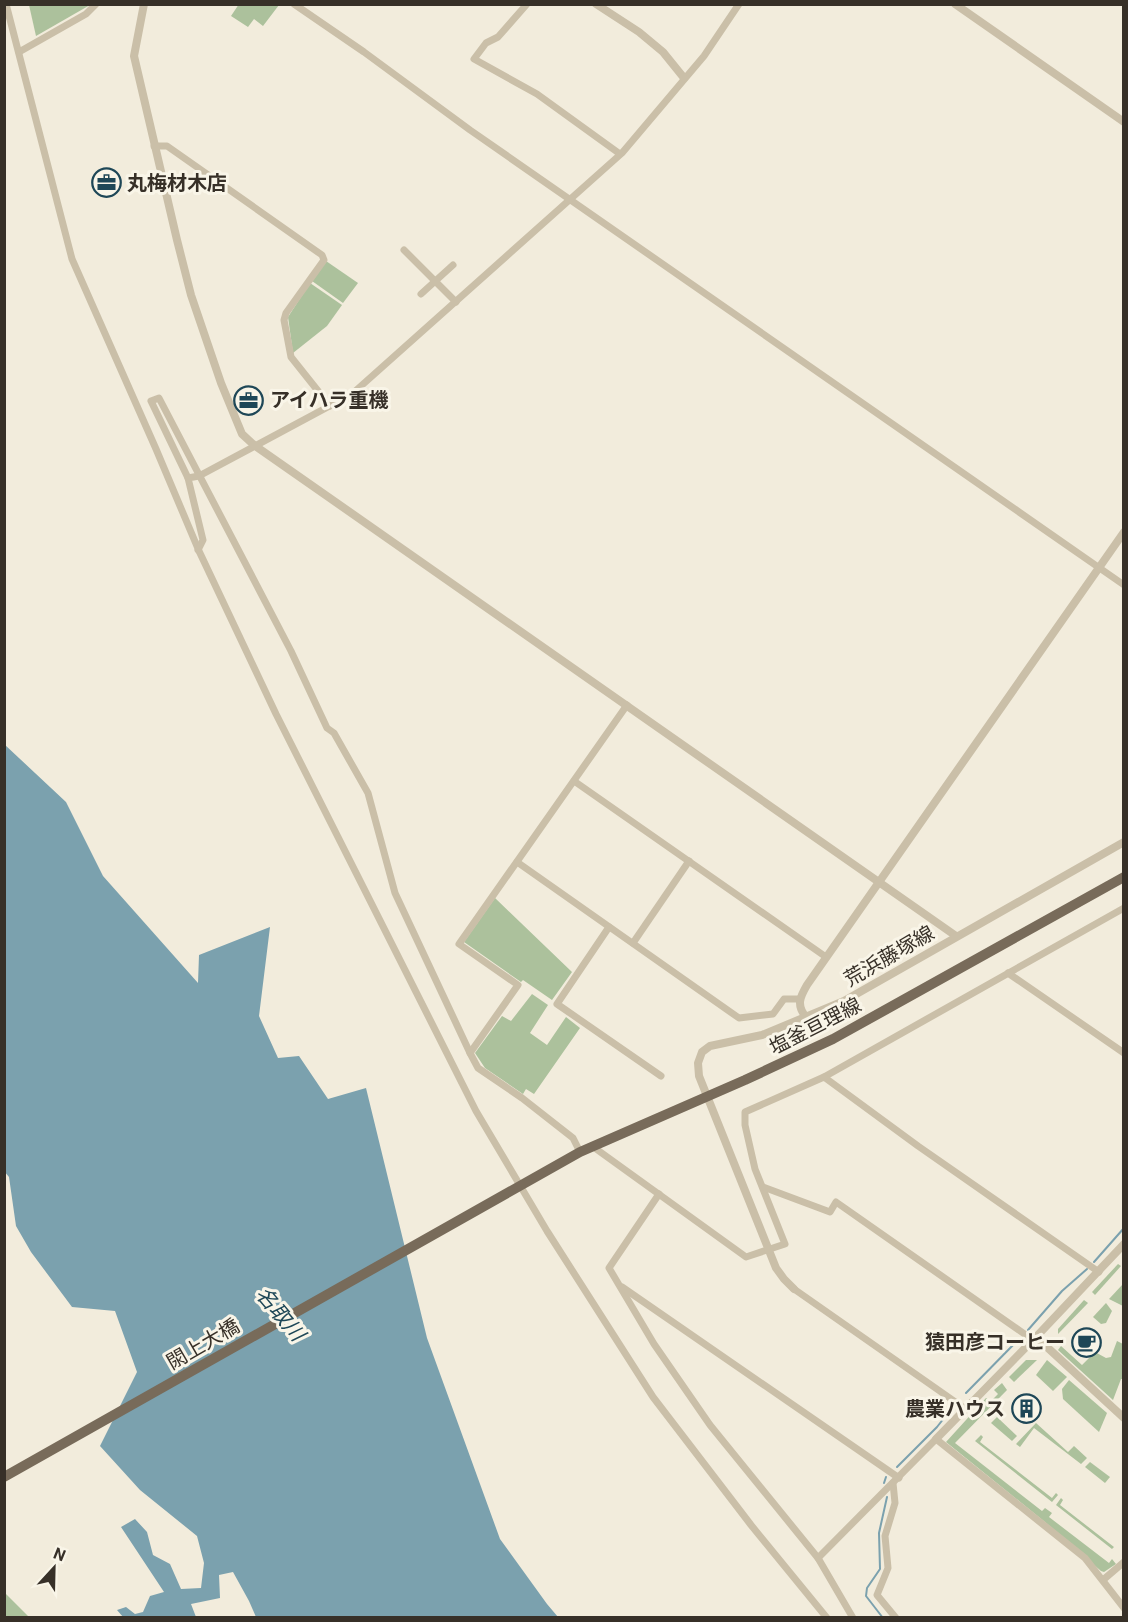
<svg xmlns="http://www.w3.org/2000/svg" width="1128" height="1622" viewBox="0 0 1128 1622" font-family="Roboto,'Noto Sans JP',sans-serif">
  <style>
    .green { fill: #acc19c }
    .water { fill: #7ba1ae }
    .lines { fill: none; stroke-linecap: round; stroke-linejoin: round }
    .stream { stroke: #7ba1ae; stroke-width: 2 }
    .minor { stroke: #cabfa8; stroke-width: 7 }
    .tertiary { stroke: #cabfa8; stroke-width: 8 }
    .primary { stroke: #786b5a; stroke-width: 10 }
    .labels { text-anchor: middle; stroke-width: 6; stroke-linejoin: round; paint-order: stroke }
    .poi-label { font-size: 20px; font-weight: bold; fill: #373028; stroke: #f9f5e8; text-anchor: start }
    .street-label { font-size: 20px; fill: #373028; stroke: #f9f5e8 }
    .water-label { font-size: 21px; font-style: italic; fill: #1e4757; stroke: #f9f5e8 }
  </style>
  <rect width="100%" height="100%" fill="#f2ecdc"/>
  <g class="green">
    <polygon points="239,4 279,4 279,5 263,26 254,19 248,27 231,16"/>
    <polygon points="29,5 29,4 90,5 36,36"/>
    <polygon points="326,261 358,283 343,303 312,281"/>
    <polygon points="310,283 342,305 327,326 293,353 288,317"/>
    <polygon points="495,898 572,972 552,1000 523,980 521,982 464,942"/>
    <polygon points="532,994 548,1005 530,1033 547,1045 566,1017 580,1028 534,1094 526,1089 523,1094 485,1068 475,1053 502,1016 511,1021"/>
    <polygon points="1118,1264 1121,1266 1095,1295 1092,1292"/>
    <polygon points="1123,1284 1124,1305 1123,1306 1109,1299"/>
    <polygon points="1084,1300 1088,1303 1058,1334 1058,1329"/>
    <polygon points="1106,1303 1112,1311 1106,1323 1101,1324 1093,1317"/>
    <polygon points="1117,1341 1123,1344 1123,1379 1121,1379 1113,1400 1058,1350 1061,1346 1082,1365 1095,1352 1106,1358 1111,1357"/>
    <polygon points="1026,1360 1037,1360 1014,1382 1009,1377"/>
    <polygon points="1047,1360 1067,1377 1053,1391 1036,1375"/>
    <polygon points="1069,1380 1107,1413 1099,1432 1063,1399 1062,1389"/>
    <polygon points="1002,1383 1007,1390 955,1443 1042,1511 1045,1508 1052,1513 1049,1517 1109,1563 1112,1559 1116,1564 1104,1572 1101,1571 1045,1522 946,1442 986,1398 991,1401 998,1394 994,1390"/>
    <polygon points="997,1417 1017,1436 1012,1441 991,1423"/>
    <polygon points="1036,1423 1068,1452 1074,1446 1087,1458 1081,1464 1034,1428 1020,1447 1016,1444"/>
    <polygon points="981,1435 983,1437 980,1442 1052,1498 1056,1493 1058,1495 1052,1502 975,1441"/>
    <polygon points="1090,1462 1110,1477 1105,1483 1085,1467"/>
    <polygon points="1061,1498 1063,1500 1060,1505 1114,1547 1112,1549 1056,1505"/>
    <polygon points="5,1593 29,1617 5,1617"/>
  </g>
  <polygon class="water" points="4,744 66,802 103,876 198,983 199,955 270,927 259,1016 278,1058 299,1056 328,1099 366,1088 427,1338 500,1539 547,1604 558,1617 256,1617 249,1601 233,1572 219,1575 220,1598 191,1604 196,1617 123,1617 117,1610 126,1607 135,1614 143,1612 150,1596 164,1592 121,1527 135,1519 147,1532 153,1555 170,1564 181,1589 201,1588 204,1563 197,1536 140,1490 100,1446 137,1372 115,1311 72,1307 31,1252 16,1226 9,1177 4,1171"/>
  <g class="lines">
    <g class="stream">
      <polyline points="1094,1262 1124,1228"/>
      <polyline points="1028,1330 1062,1291 1087,1269"/>
      <polyline points="966,1393 1019,1339"/>
      <polyline points="897,1467 937,1427 948,1413"/>
      <polyline points="884,1483 886,1477"/>
      <polyline points="883,1618 866,1596 867,1588 880,1569 879,1533 887,1497"/>
    </g>
    <g class="minor">
      <polyline points="6,4 72,259 156,449 199,551 276,714 476,1111 547,1231 653,1397 751,1525 827,1618"/>
      <polyline points="294,4 364,52 470,130 1124,585"/>
      <polyline points="527,4 498,37 486,43 474,59 537,94 620,154"/>
      <polyline points="19,52 86,14 96,4"/>
      <polyline points="154,146 167,146 322,255 324,260 286,313 284,320 291,357 330,406"/>
      <polyline points="404,250 456,302"/>
      <polyline points="421,294 453,265"/>
      <polyline points="188,478 151,401 159,398 291,651 327,728 334,733 368,793 395,893 470,1053"/>
      <polyline points="198,550 203,540 188,478 199,476 352,394 622,153 704,56 739,4"/>
      <polyline points="574,781 826,957"/>
      <polyline points="517,862 739,1018 773,1014 784,999 799,999"/>
      <polyline points="609,927 557,1004 661,1076"/>
      <polyline points="633,943 689,861"/>
      <polyline points="1008,973 1124,1053"/>
      <polyline points="824,1077 1124,908"/>
      <polyline points="592,1146 746,1257 785,1244 755,1169 745,1125 745,1112 824,1077 918,1146 1099,1272"/>
      <polyline points="580,1152 573,1138 522,1098 478,1068 470,1053 518,985 459,944 627,705"/>
      <polyline points="763,1187 830,1212 836,1202 1033,1340"/>
      <polyline points="659,1194 609,1268 654,1344 710,1425 818,1558 936,1439 1085,1558 1124,1608"/>
      <polyline points="622,1287 899,1478"/>
      <polyline points="794,1289 964,1408"/>
      <polyline points="893,1483 895,1503 885,1536 888,1568 877,1595 896,1618"/>
      <polyline points="818,1558 853,1618"/>
      <polyline points="1103,1580 1124,1562"/>
    </g>
    <g class="tertiary">
      <polyline points="144,4 134,56 177,240 191,295 221,383 242,434 254,445 956,936"/>
      <polyline points="596,4 639,32 663,52 684,78"/>
      <polyline points="955,4 1124,122"/>
      <path d="M806 1017C796 1005 800 997 807 985L1124 532"/>
      <polyline points="794,1289 784,1279 776,1268 699,1076 698,1063 702,1052 710,1046 762,1035 844,1001 1124,842"/>
      <polyline points="1036,1337 1124,1418"/>
      <polyline points="936,1439 1036,1337 1124,1244"/>
    </g>
    <polyline class="primary" points="4,1477 580,1152 745,1080 833,1039 1124,877"/>
  </g>
  <defs>
    <symbol id="office-ring" viewBox="-11 -11 22 22"><circle r="9.5" fill="#f9f5e8" stroke="#1e4757" stroke-width="1.5"/><path d="M-6-3h4V-5.5h4V-3h4V5H-6ZM-1-4.5V-3h2v-1.5ZM-6 0V1H6V0Z" fill="#1e4757"/></symbol>
    <symbol id="cafe-ring" viewBox="-11 -11 22 22"><circle r="9.5" fill="#f9f5e8" stroke="#1e4757" stroke-width="1.5"/><path d="M-5.5-4.5H6V0H3Q3 3.5 0 3.5H-2.5Q-5.5 3.5-5.5 0ZM3-3.2v2h1.7v-2ZM-6 4.5H4V6H-6Z" fill="#1e4757"/></symbol>
    <symbol id="building-ring" viewBox="-11 -11 22 22"><circle r="9.5" fill="#f9f5e8" stroke="#1e4757" stroke-width="1.5"/><path d="M-4-6H4V6H1V3H-1V6H-4ZM-2.5-4.3h1.7v1.8h-1.7ZM.8-4.3h1.7v1.8H.8ZM-2.5-1h1.7V.8h-1.7ZM.8-1h1.7V.8H.8Z" fill="#1e4757"/></symbol>
  </defs>
  <g fill-rule="evenodd">
    <use href="#office-ring" x="90" y="166" width="33" height="33"/>
    <use href="#office-ring" x="232" y="384" width="33" height="33"/>
    <use href="#cafe-ring" x="1070" y="1326" width="33" height="33"/>
    <use href="#building-ring" x="1010" y="1392" width="33" height="33"/>
  </g>
  <g class="labels">
    <g class="poi-label">
      <text x="127" y="190">丸梅材木店</text>
      <text x="270" y="407">アイハラ重機</text>
      <text x="1065" y="1349" text-anchor="end">猿田彦コーヒー</text>
      <text x="1005" y="1416" text-anchor="end">農業ハウス</text>
    </g>
    <g class="street-label">
      <text transform="translate(889 956) rotate(-30)" y="7">荒浜藤塚線</text>
      <text transform="translate(815 1026) rotate(-27)" y="7">塩釜亘理線</text>
      <text transform="translate(203 1344) rotate(-30)" y="7">閖上大橋</text>
    </g>
    <g class="water-label">
      <text transform="translate(280 1314) rotate(50)" y="7">名取川</text>
    </g>
  </g>
  <rect width="1128" height="1622" fill="none" stroke="#373028" stroke-width="12"/>
  <g transform="translate(54 1568) rotate(22)" stroke="#f9f5e8" stroke-width="4.5" paint-order="stroke">
  <path d="M0-4.5L10 22L0 15L-10 22Z" fill="#373028"/>
  <text y="-9" font-size="16" font-weight="bold" text-anchor="middle" fill="#373028">N</text>
  </g>
</svg>
